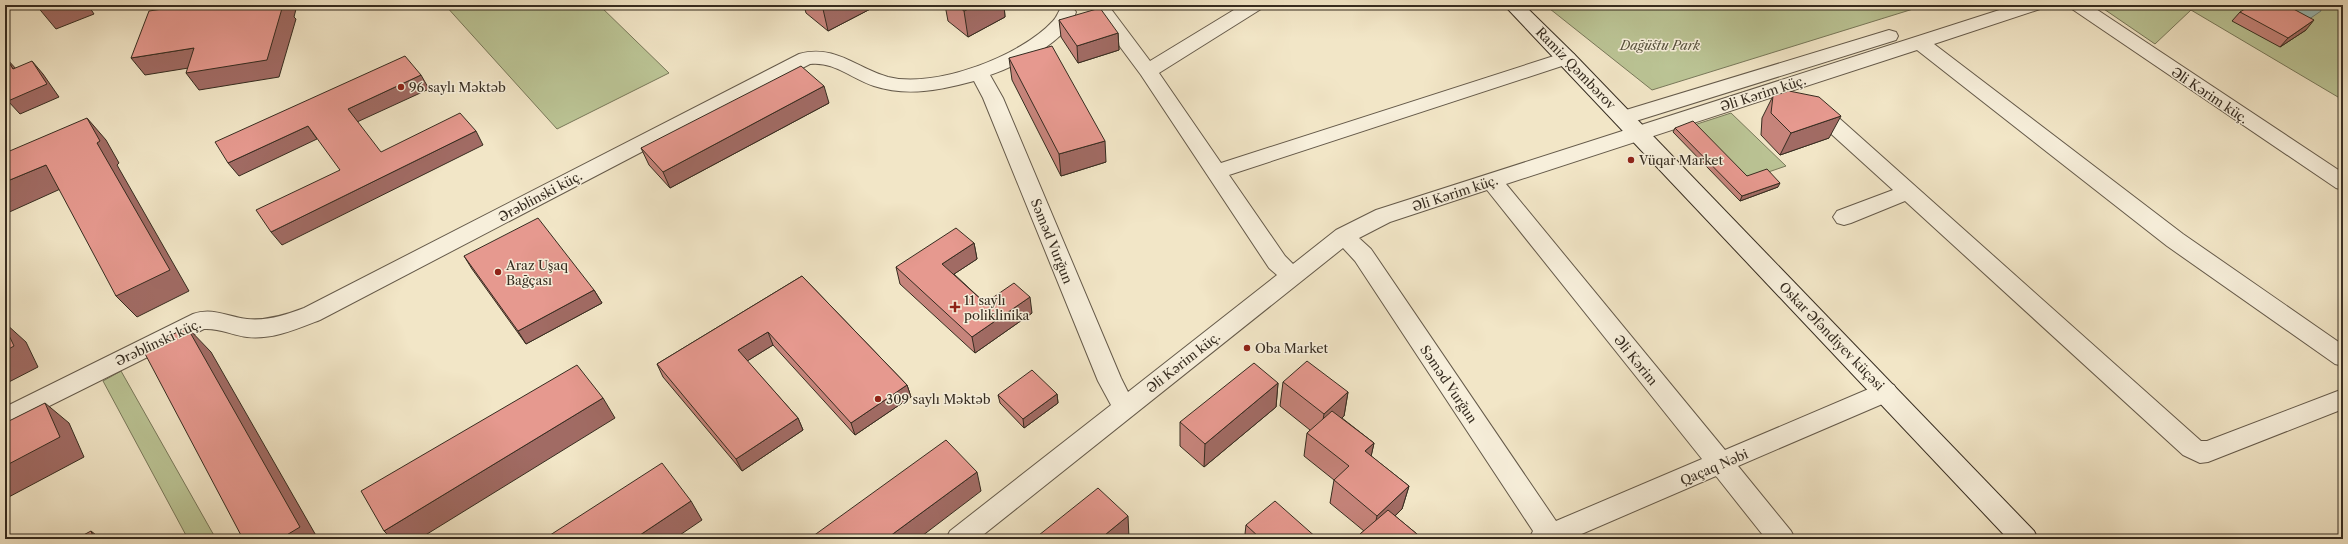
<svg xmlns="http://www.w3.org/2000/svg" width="2348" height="544" viewBox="0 0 2348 544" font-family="'Libre Caslon Text',serif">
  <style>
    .green { fill: #bbc495; stroke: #78785a }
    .water { fill: #9cbeba; stroke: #73847c }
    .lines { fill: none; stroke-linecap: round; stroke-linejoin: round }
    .street-casing { stroke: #655a4a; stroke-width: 2 }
    .secondary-casing { stroke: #362c20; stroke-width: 2 }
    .street { fill: #f7efdb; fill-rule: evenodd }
    .secondary { fill: #f7efdb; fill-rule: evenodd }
    .wall { fill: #c6847b; stroke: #362c20 }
    .shaded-wall { fill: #a16b64; stroke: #362c20 }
    .building { fill: #e6998f; stroke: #362c20 }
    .poi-dot { fill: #8f2418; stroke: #f7efdb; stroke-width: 1.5 }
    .labels { text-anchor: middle; stroke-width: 3; stroke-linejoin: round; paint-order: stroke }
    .park-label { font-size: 13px; font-style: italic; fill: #57523d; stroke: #f7efdb }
    .street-label { font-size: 13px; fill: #362c20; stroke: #f7efdb }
    .poi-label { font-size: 13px; fill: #362c20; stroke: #f7efdb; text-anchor: start }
  </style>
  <rect width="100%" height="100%" fill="#f2e6c7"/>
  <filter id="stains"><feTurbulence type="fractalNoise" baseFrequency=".005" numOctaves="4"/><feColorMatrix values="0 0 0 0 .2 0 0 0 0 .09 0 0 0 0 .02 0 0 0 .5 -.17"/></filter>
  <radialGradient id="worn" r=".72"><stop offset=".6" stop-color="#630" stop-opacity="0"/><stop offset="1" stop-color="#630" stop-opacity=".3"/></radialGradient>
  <g class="green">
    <polygon points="445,5 599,5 669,73 557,129"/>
    <polygon points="1545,5 1926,5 1652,90"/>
    <polygon points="2098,5 2343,5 2343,100 2191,10 2155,44"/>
    <polygon points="1731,113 1786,166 1745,180 1691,126"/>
    <polygon points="121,371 216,539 188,539 103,381"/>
  </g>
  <polygon class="water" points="2288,5 2319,5 2321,11 2299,26"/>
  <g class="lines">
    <defs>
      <g id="street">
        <path d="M1089 5H1108L1150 61 1242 5H1264L1261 9 1159 73 1221 163 1560 54 1567 52 1574 54 1576 58 1574 62 1229 175 1285 256 1293 264 1336 230 1376 210 2015 5H2043L2040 9 1934 44 2183 234 2343 345V366L2335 364 2167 246 1917 50 1506 184 1725 450 1878 385 1886 382 1894 385 1898 392 1894 399 1738 466 1791 531 1795 539H1766L1716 476 1570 539H1529L1533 531 1355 261 1343 248 978 539H946L950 531 1111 405 1098 381 983 98 974 81C941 90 907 97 874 86 852 79 834 61 810 64L320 320C297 329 272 340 247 337 232 335 219 328 204 329L5 428V407L193 314C213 307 228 317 247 319 267 321 286 315 304 308L799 54C835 44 856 68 888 77 935 89 1021 56 1053 21 1057 17 1058 12 1061 8L1067 6 1073 8 1076 12C1067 42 1018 65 990 75L1003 98 1121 378 1128 392 1277 275 1269 268 1141 75ZM1487 190 1702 459 1556 521 1371 249 1359 238 1390 222Z"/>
        <polygon points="2069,5 2090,5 2343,173 2343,190 2336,188 2072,9"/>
        <polygon points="1889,30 1896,32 1898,36 1896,40 1623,125 1616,123 1613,118 1616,113"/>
        <polygon points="1814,100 1821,102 2201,441 2207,441 2343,389 2343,409 2208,462 2200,463 2183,455 1905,201 1851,223 1844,225 1837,223 1833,217 1837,211 1893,190 1807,112 1804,107 1807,102"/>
      </g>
      <polygon id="secondary" points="1504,5 1524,5 1574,54 2034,531 2038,539 2008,539"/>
    </defs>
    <use href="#street" class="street-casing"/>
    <use href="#secondary" class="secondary-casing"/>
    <use href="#street" class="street"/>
    <use href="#secondary" class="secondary"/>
  </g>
  <g class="wall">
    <polygon points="804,5 878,5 828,31 806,13"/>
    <polygon points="945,5 1004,5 1005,17 968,37 948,21"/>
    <polygon points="2240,12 2306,30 2280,47 2232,21"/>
    <polygon points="1059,20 1118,33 1119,50 1078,63 1061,37"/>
    <polygon points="1009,58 1106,162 1061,176 1012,80"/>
    <polygon points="1773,96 1829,138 1780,155 1761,135 1762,118"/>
    <polygon points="829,103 670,188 649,165 641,148"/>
    <polygon points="1675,128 1747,176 1778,187 1740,201 1673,132"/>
    <polygon points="974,243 977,259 954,274 985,303 1032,313 975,353 900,284 896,267"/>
    <polygon points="464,256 594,290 602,303 526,344 472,269"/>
    <polygon points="802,276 907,385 911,397 855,435 773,345 747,361 798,418 803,430 742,471 663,377 657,364"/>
    <polygon points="1283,382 1348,392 1344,416 1342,418 1374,443 1371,456 1409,486 1402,509 1395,516 1423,539 1359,539 1360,534 1364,531 1330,503 1334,480 1304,456 1307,433 1310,430 1280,406"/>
    <polygon points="1278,383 1276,407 1204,467 1180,446 1180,422"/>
    <polygon points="1057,394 1058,403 1024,428 1000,403 998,395"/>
    <polygon points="1246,525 1318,539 1251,539 1245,534"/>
  </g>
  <g class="shaded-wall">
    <polygon points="36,5 88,5 94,14 56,29"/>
    <polygon points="284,5 297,5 294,17 296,19 279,77 199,90 186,73"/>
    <polygon points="831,5 878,5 828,31 823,9"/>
    <polygon points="976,5 1004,5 1005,17 968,37 964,11"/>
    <polygon points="2314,20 2306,30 2280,47 2288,38"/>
    <polygon points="1118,33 1119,50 1078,63 1077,46"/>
    <polygon points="194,48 207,65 145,75 131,58"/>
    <polygon points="6,58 18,71 13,69"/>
    <polygon points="32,61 43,74 59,97 20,114 8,101"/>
    <polygon points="421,75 429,89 357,122 348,109"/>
    <polygon points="824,86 829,103 670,188 663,172"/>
    <polygon points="1841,116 1829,138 1780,155 1791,133"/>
    <polygon points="87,118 106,140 119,163 117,165 189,291 137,317 116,296 97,143"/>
    <polygon points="308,126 317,139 239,176 228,163"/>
    <polygon points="476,131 483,145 282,245 271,232"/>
    <polygon points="1105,141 1106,162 1061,176 1059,154"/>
    <polygon points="46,165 67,186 5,214 5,182"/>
    <polygon points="1780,183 1778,187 1740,201 1742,196"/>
    <polygon points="974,243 977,259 945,280 942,264"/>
    <polygon points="594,290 602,303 526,344 518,331"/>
    <polygon points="1030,297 1032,313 975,353 972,337"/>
    <polygon points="5,323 26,342 38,367 5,384"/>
    <polygon points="187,327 211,352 318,539 280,539"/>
    <polygon points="768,332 773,345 744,363 738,350"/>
    <polygon points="1278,383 1276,407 1204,467 1205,444"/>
    <polygon points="907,385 911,397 855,435 851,423"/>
    <polygon points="1348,392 1344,416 1320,438 1324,414"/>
    <polygon points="1057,394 1058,403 1024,428 1023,419"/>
    <polygon points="603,398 615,418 419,539 392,539 384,531"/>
    <polygon points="45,403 69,423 84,457 5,499 5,466"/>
    <polygon points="798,418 803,430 742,471 736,459"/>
    <polygon points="1374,443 1369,466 1365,451"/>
    <polygon points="977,472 981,491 918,539 886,539"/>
    <polygon points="1409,486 1402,509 1372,538 1377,516"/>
    <polygon points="691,501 702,520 674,539 634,539"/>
    <polygon points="1128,516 1129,538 1128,539 1100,539"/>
    <polygon points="91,531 101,539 94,539"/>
  </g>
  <g class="building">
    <polygon points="189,5 283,5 267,60 186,73 194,48 131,58 149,11"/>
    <polygon points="817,5 831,5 823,9"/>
    <polygon points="956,5 976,5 964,11"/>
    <polygon points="2251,5 2286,5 2314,20 2288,38 2240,12"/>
    <polygon points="1100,8 1118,33 1077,46 1059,20"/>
    <polygon points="1052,46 1105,141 1059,154 1009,58"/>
    <polygon points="405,56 421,75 348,109 381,152 460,113 476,131 271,232 256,210 340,170 308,126 228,163 215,142"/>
    <polygon points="5,58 6,58 13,69 32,61 47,84 8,101 5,96"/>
    <polygon points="801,66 824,86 663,172 641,148"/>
    <polygon points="1789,91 1819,97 1841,116 1791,133 1771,113 1773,96"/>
    <polygon points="87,118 100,141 97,143 170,270 116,296 46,165 5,182 5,153"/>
    <polygon points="1693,121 1747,176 1767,169 1780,183 1742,196 1675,128"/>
    <polygon points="538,218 594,290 518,331 464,256"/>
    <polygon points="956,228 974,243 942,264 985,303 1014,283 1030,297 972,337 896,267"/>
    <polygon points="802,276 907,385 851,423 768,332 738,350 798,418 736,459 657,364"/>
    <polygon points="5,327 14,346 5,351"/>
    <polygon points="187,327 300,527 280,539 243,539 143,350"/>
    <polygon points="1307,361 1348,392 1324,414 1283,382"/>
    <polygon points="1254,363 1278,383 1205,444 1180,422"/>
    <polygon points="577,365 603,398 384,531 361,491"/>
    <polygon points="1032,370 1057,394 1023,419 998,395"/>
    <polygon points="45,403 60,437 5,466 5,423"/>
    <polygon points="1332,411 1374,443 1365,451 1409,486 1377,516 1334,480 1349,466 1307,433"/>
    <polygon points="946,440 977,472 886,539 809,539"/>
    <polygon points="662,463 691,501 634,539 544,539"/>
    <polygon points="1098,488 1128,516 1100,539 1034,539"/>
    <polygon points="1275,501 1318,539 1261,539 1246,525"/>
    <polygon points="1388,510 1423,539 1366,539 1360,534"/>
    <polygon points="91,531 94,539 76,539"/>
  </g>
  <g class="poi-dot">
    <circle cx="401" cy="87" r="4"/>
    <circle cx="1631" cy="160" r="4"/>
    <circle cx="498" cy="272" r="4"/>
    <path d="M953 301h4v4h4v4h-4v4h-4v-4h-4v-4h4z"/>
    <circle cx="1247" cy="348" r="4"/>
    <circle cx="878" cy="399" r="4"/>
  </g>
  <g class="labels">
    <g class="park-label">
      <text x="1660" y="50">Dağüstu Park</text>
    </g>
    <g class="street-label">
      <text transform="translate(1576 68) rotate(46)" y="5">Ramiz Qəmbərov</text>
      <text transform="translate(1763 93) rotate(-18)" y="5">Əli Kərim küç.</text>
      <text transform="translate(2210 95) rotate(34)" y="5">Əli Kərim küç.</text>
      <text transform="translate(1455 193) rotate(-18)" y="5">Əli Kərim küç.</text>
      <text transform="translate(540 196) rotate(-28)" y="5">Ərəblinski küç.</text>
      <text transform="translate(1052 241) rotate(68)" y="5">Səməd Vurğun</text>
      <text transform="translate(1832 336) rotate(46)" y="5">Oskar Əfəndiyev küçəsi</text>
      <text transform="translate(158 342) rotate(-25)" y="5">Ərəblinski küç.</text>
      <text transform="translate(1636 360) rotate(51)" y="5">Əli Kərim</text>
      <text transform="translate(1183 362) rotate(-38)" y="5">Əli Kərim küç.</text>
      <text transform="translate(1449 384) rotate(56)" y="5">Səməd Vurğun</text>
      <text transform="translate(1714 467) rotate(-23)" y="5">Qaçaq Nəbi</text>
    </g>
    <g class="poi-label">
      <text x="409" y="92">96 saylı Məktəb</text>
      <text x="1639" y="165">Vüqar Market</text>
      <text x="506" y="270">Araz Uşaq<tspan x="506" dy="15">Bağçası</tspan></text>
      <text x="964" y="305">11 saylı<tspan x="964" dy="15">poliklinika</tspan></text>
      <text x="1255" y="353">Oba Market</text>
      <text x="886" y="404">309 saylı Məktəb</text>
    </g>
  </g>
  <rect width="2348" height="544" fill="none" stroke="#f2e6c7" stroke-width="20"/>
  <rect x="6" y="6" width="2336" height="532" fill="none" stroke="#362c20" stroke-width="2"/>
  <rect x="10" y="10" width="2328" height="524" fill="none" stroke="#362c20"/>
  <rect width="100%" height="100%" filter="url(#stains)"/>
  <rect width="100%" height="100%" fill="url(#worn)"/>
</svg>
